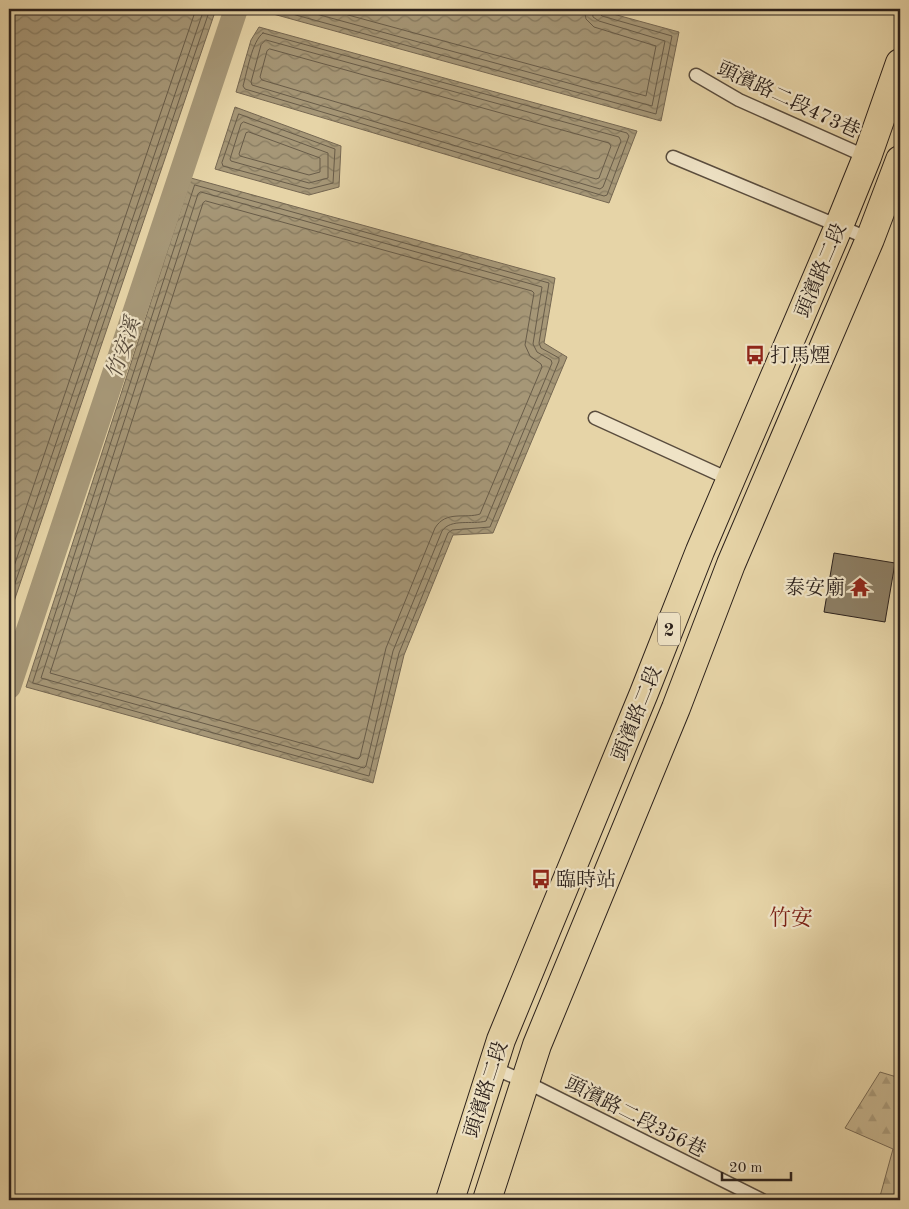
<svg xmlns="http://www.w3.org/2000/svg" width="909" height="1209" viewBox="0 0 909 1209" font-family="'Old Standard TT','Noto Serif TC',serif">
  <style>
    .forest { fill: url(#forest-firs); stroke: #786a55 }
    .water { fill: url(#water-waves); stroke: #756752 }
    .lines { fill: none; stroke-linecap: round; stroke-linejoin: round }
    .shore { stroke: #685c49; stroke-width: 1 }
    .canal { stroke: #a69777; stroke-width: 24 }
    .building { fill: #8c7e64; stroke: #2b201b }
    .service-casing { stroke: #5a4d3e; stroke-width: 15 }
    .primary-casing { stroke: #2b201b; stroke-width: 30 }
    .service { stroke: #efe3c6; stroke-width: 12 }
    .primary { stroke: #e6d4a7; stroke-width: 28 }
    .labels { text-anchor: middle; stroke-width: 4.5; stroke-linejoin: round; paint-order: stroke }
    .shield { fill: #efe3c6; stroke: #665a4e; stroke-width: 1 }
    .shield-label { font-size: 19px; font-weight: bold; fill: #2b201b }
    .street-label { font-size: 20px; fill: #2b201b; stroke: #efe3c6 }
    .poi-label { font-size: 20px; fill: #2b201b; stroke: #efe3c6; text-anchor: start }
    .water-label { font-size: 21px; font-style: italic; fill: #564a3b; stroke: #efe3c6 }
    .quarter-label { font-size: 22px; fill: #7a1f14; stroke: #efe3c6 }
  </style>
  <defs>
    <pattern id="forest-firs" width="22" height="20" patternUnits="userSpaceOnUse" patternTransform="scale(1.25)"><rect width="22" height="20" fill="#c6b58f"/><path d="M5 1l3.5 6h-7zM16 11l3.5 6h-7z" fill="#aa9b7b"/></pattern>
    <pattern id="water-waves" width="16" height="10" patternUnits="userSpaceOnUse" patternTransform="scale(1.25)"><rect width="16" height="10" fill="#a69777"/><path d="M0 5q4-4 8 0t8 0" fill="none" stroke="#877b61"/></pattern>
  </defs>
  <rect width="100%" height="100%" fill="#e6d4a7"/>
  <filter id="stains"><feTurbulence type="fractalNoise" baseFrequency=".004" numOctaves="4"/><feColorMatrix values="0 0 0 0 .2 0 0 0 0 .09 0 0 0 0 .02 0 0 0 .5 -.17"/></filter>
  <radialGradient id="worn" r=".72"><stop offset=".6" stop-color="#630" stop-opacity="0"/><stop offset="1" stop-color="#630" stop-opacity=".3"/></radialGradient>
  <polygon class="forest" points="880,1072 900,1078 900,1200 879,1200 893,1149 845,1128"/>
  <g class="water">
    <polygon points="9,9 216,9 9,616"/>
    <polygon points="255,9 595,9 679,32 661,121"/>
    <polygon points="259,27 637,131 609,203 236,92 251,40"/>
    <polygon points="235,107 341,146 339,187 309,195 215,169"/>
    <polygon points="191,178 555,278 544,343 567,357 493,533 453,535 404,655 373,783 26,687"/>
  </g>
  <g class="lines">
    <g class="shore">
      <polyline points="274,9 656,114 672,36 602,16 599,13 598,9"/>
      <polyline points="298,9 652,106 665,41 599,21 593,17 592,9"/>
      <polyline points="326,9 646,96 656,46 594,27 586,19 584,9"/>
      <path d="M263 33 627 133 629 136 607 195 604 196 245 89 243 86C247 72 252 41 263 33Z"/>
      <polygon points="266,40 619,137 621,141 603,187 600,189 252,85 251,82 261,45"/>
      <polygon points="270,49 609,143 611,146 599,178 596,179 262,80 260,77 267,51"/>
      <polygon points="239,114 335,149 333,183 309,189 223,166 222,163"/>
      <polygon points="244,122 328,153 328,178 309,183 231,161 230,159 241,124"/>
      <polygon points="249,132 320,158 320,172 309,175 240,156 239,154 246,133"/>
      <polygon points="195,185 549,283 539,343 541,348 559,358 559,361 490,527 452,530 448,533 399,653 369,776 33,683"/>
      <path d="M201 192 542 287 533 344 537 352 551 360 552 363 486 521C472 525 451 518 442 531L393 651 366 766 364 768 41 678 198 194Z"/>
      <path d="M206 201 532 291 534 293 525 345 530 356 541 364 542 367 480 514C465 519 446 510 435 528L386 648 360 757 358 759 50 673 203 203Z"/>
      <polyline points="9,558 196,9"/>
      <polyline points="9,581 204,9"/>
      <polyline points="9,601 210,9"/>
    </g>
    <polyline class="canal" points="9,687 236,9"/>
  </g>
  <polygon class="building" points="834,553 895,563 885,622 824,612"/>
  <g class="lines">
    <defs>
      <g id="service">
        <polyline points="696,75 739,100 867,157"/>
        <polyline points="673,157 870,239"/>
        <polyline points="595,418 731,480"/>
        <polyline points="491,1067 526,1082 762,1200"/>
      </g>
      <g id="primary">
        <polyline points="450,1200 501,1040 644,693 700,551 839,226 867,157 900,63"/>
        <polyline points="487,1200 537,1045 676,708 731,564 870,239 900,160"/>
      </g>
    </defs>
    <use href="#service" class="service-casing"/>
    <use href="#primary" class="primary-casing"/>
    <use href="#service" class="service"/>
    <use href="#primary" class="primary"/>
  </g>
  <defs>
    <symbol id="bus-bare" viewBox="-9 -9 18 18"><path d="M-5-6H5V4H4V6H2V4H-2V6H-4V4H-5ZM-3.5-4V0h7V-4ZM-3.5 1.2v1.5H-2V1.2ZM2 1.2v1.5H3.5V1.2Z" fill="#8f2418" stroke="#efe3c6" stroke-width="2.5" paint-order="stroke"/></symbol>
    <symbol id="temple-bare" viewBox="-9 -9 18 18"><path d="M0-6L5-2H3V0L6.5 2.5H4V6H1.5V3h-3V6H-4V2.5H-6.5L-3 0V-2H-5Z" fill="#8f2418" stroke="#efe3c6" stroke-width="2.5" paint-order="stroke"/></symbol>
  </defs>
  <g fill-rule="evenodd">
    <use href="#bus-bare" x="741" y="341" width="28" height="28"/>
    <use href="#temple-bare" x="846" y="573" width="28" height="28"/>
    <use href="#bus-bare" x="527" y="865" width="28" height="28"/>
  </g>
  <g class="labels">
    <rect class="shield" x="658" y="612.5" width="22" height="33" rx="4"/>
    <g class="shield-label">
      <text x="669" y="636">2</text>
    </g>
    <g class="street-label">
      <text transform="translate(789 99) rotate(25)" y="7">頭濱路二段473巷</text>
      <text transform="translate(820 270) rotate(-67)" y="7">頭濱路二段</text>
      <text transform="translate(636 713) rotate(-68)" y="7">頭濱路二段</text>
      <text transform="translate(485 1089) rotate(-72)" y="7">頭濱路二段</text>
      <text transform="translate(636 1116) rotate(27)" y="7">頭濱路二段356巷</text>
    </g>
    <g class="poi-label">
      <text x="770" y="362">打馬煙</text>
      <text x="845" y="594" text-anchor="end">泰安廟</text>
      <text x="556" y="886">臨時站</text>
    </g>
    <g class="water-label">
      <text transform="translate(123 348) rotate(-71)" y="7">竹安溪</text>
    </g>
    <g class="quarter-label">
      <text x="791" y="925">竹安</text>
    </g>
  </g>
  <rect width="909" height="1209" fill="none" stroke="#e6d4a7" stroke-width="30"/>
  <rect x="10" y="10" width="889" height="1189" fill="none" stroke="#2b201b" stroke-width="2.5"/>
  <rect x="15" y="15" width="879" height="1179" fill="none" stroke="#2b201b"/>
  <path d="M722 1172v8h69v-8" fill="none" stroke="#2b201b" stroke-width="2.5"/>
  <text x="729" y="1172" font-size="15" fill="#2b201b" stroke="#efe3c6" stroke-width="4" paint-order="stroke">20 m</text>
  <rect width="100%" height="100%" filter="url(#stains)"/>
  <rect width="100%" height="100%" fill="url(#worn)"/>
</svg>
